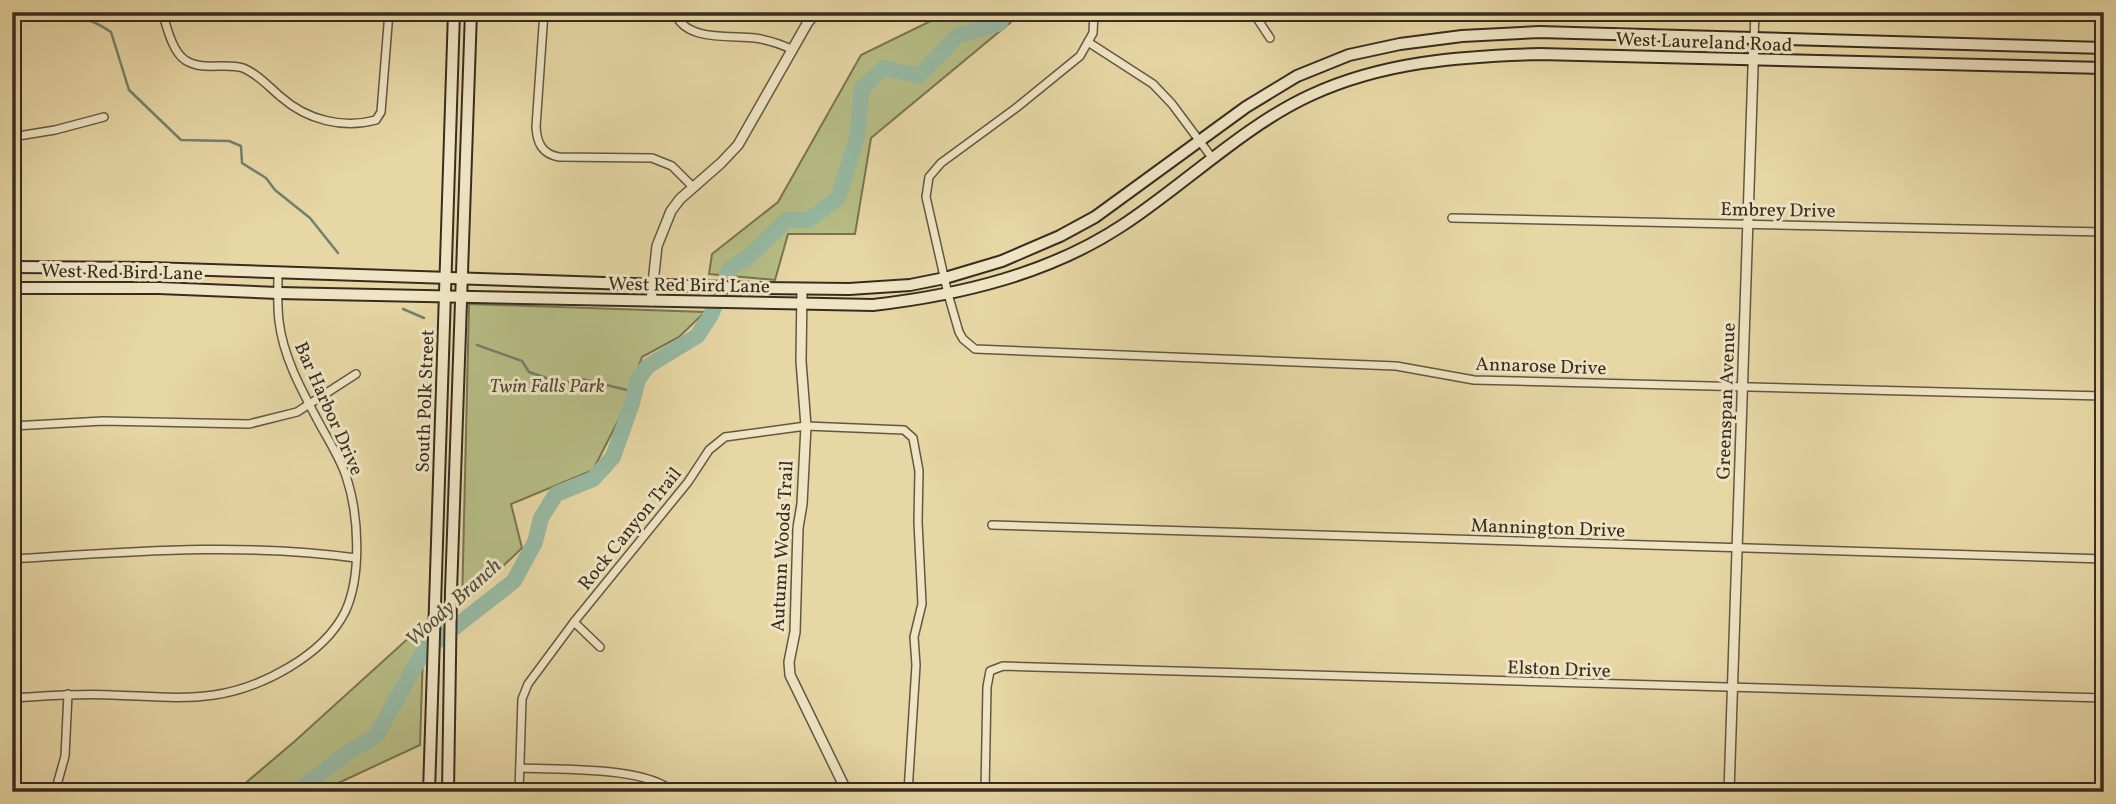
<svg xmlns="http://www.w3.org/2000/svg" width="2116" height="804" viewBox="0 0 2116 804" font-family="Vollkorn,serif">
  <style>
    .green { fill: #b7be86; stroke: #787553; stroke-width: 2 }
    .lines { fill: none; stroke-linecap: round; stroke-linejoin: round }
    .stream { stroke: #71816f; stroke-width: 2.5 }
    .river { stroke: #97baa4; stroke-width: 16 }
    .minor-casing { stroke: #645741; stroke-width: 10 }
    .tertiary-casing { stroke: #645741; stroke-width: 12 }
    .secondary-casing { stroke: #382c20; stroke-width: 14 }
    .minor { stroke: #efe5c4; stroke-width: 7 }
    .tertiary { stroke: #efe5c4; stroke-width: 9 }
    .secondary { stroke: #efe5c4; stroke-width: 10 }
    .labels { text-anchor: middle; stroke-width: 6; stroke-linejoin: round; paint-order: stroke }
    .street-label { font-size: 19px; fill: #382c20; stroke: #efe5c4 }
    .park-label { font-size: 19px; font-style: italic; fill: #514934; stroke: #efe5c4 }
    .water-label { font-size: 21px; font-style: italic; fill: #505041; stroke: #efe5c4 }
  </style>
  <rect width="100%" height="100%" fill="#e7d7a5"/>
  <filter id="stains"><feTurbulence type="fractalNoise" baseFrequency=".00286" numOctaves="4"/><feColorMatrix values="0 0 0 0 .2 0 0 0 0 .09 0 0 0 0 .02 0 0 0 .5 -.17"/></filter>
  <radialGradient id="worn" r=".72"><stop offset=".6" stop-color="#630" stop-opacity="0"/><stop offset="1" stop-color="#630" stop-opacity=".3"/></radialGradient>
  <g class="green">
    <polygon points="949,12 1023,12 871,138 855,234 788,234 775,280 709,274 712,254 778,202 861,55"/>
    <polygon points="469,304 705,312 679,337 642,357 623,411 593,470 511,504 522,548 462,605"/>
    <polygon points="424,624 420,745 319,792 235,792 295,741"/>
  </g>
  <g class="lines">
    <g class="stream">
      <path d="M34 12C46 18 61 16 74 17 88 18 99 24 111 32L129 90 181 140 229 141 241 146 242 163 266 178 275 190 310 218 338 253"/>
      <polyline points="403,309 424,318"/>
      <polyline points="477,345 522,361 529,372 561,383 582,379 635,392"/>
    </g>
    <polyline class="river" points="297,792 348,752 376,736 423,652 514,581 535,542 541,518 556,494 593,479 613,457 632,403 638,379 648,366 697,336 711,315 730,268 746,259 787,220 809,220 838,198 857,137 862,88 884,68 919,76 957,36 1000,23 1004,12"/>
    <defs>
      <g id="minor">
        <path d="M162 12C167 27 172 51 185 60 204 72 224 62 243 68 258 74 269 87 281 97 307 120 343 129 376 120L381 112 389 12"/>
        <path d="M544 12 536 127C537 143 542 154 559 157L652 158 672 166 693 187"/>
        <path d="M675 12C684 42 731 35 755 38 768 40 781 44 793 50"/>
        <polyline points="1094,12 1093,33 1080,56 1016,108 941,163 929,177 926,197 948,294 959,332 963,339 975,349 1396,366 1474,380 2104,396"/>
        <polyline points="1253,12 1270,38"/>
        <polyline points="1754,38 1755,12"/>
        <polyline points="1088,42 1153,84 1172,104 1213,159"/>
        <polyline points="12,137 55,130 104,117"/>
        <polyline points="1452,218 2104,232"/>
        <polyline points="12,426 103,421 249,424 297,412 356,374"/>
        <polyline points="992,525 2104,559"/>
        <path d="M12 559C126 552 243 542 356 558"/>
        <polyline points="574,622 600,647"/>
        <path d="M12 698C46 696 79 693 113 695 146 696 181 700 214 695 261 688 323 656 345 612 362 576 359 514 346 476 339 456 327 438 317 419 301 389 283 356 279 321 277 305 278 289 278 273"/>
        <path d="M520 768C561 770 644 766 674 792"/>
        <polyline points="55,792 65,756 68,694"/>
        <polyline points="519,792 522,699 528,684 574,622 688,482 709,450 725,437 806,426 904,430 913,438 919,471 918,522 922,604 914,637 916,665 908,792"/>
        <polyline points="985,792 987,687 990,671 1003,666 2104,698"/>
      </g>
      <g id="tertiary">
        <polyline points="802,289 801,361 806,426 802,504 798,528 795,632 789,662 790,675 847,792"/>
        <polyline points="651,301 657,246 671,211 680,199 721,163 738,145 808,22 817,12"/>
        <polyline points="1729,792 1754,38"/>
      </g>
      <g id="secondary">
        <polyline points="12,267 150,268 753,288 849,289 910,285 945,278 1002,261 1060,236 1095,217 1246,107 1297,76 1349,55 1400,44 1462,36 1539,32 2104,48"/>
        <path d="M12 288H159L278 293 873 305C960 295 1049 274 1123 225 1184 185 1245 125 1311 95 1382 62 1461 56 1539 54L2104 68"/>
        <polyline points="429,792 454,12"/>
        <polyline points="448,792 451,591 471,12"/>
      </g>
    </defs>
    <use href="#minor" class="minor-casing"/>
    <use href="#tertiary" class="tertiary-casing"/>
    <use href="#secondary" class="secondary-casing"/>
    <use href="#minor" class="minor"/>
    <use href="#tertiary" class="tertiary"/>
    <use href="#secondary" class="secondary"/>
  </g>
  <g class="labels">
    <g class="street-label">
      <text transform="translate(1704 41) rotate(2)" y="7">West Laureland Road</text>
      <text transform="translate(1778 209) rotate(1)" y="7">Embrey Drive</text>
      <text transform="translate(122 271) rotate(1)" y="7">West Red Bird Lane</text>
      <text transform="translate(689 284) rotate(1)" y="7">West Red Bird Lane</text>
      <text transform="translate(1541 365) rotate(2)" y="7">Annarose Drive</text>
      <text transform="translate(424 401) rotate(-88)" y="7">South Polk Street</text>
      <text transform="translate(1725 401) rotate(-88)" y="7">Greenspan Avenue</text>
      <text transform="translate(330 408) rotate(66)" y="7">Bar Harbor Drive</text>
      <text transform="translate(1548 527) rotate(2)" y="7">Mannington Drive</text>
      <text transform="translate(629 528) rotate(-51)" y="7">Rock Canyon Trail</text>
      <text transform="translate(781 546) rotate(-87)" y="7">Autumn Woods Trail</text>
      <text transform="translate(1559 668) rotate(2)" y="7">Elston Drive</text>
    </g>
    <g class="park-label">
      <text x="547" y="392">Twin Falls Park</text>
    </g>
    <g class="water-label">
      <text transform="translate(453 602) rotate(-42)" y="7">Woody Branch</text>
    </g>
  </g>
  <rect width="2116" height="804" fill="none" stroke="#e7d7a5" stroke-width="42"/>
  <rect x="14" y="14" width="2088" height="776" fill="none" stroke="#382c20" stroke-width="3.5"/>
  <rect x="21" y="21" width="2074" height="762" fill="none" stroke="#382c20" stroke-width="2"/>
  <rect width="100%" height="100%" filter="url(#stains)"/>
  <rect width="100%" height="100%" fill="url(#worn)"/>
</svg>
